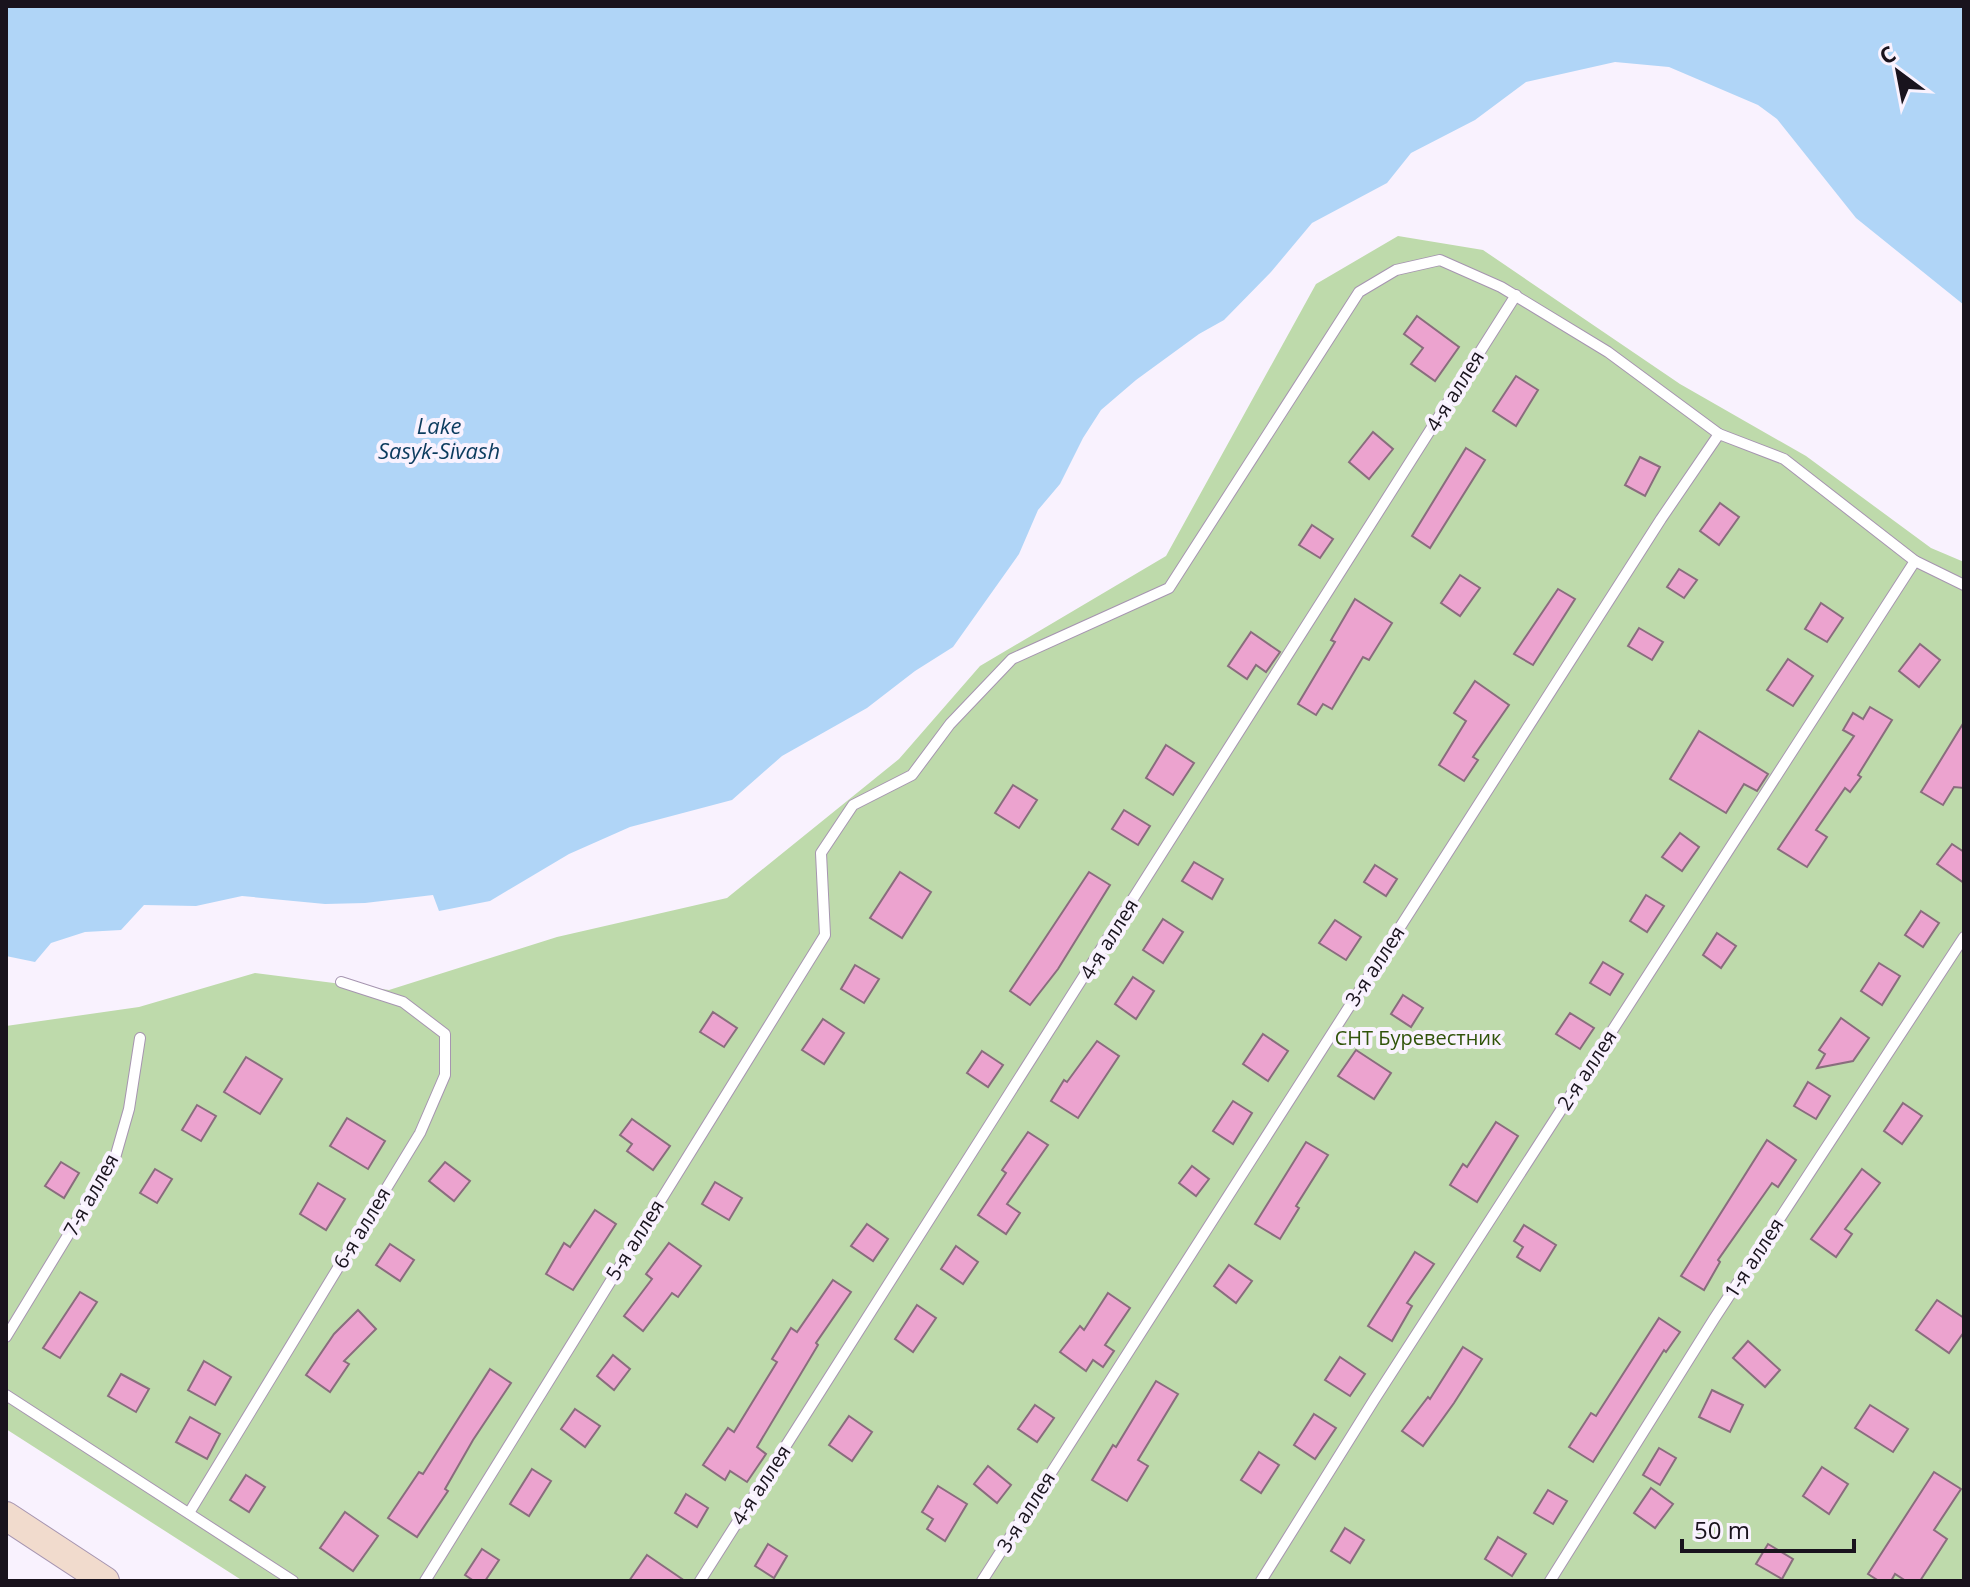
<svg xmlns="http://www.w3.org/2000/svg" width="1970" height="1587" viewBox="0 0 1970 1587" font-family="'Open Sans',sans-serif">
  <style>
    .green { fill: #bedaab }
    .water { fill: #b0d5f7 }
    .building { fill: #eca3cf; stroke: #896d7d; stroke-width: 2 }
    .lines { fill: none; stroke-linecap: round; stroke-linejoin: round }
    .service-casing { stroke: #a695b0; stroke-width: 12 }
    .secondary-casing { stroke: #a695b0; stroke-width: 30 }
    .service { stroke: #fff; stroke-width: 10 }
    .secondary { stroke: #f1dbcd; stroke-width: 28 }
    .labels { text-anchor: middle; stroke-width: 8; stroke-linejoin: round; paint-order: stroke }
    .street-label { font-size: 20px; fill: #19131d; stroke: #f9f2fe }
    .park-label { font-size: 20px; fill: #305309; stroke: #f9f2fe }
    .water-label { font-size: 22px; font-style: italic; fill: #0b3b5e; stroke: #f9f2fe }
  </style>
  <rect width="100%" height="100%" fill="#f9f2fe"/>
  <polygon class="green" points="1398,236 1483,250 1680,384 1806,456 1931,548 1964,562 1964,1581 243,1581 6,1429 6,1026 139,1007 255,973 389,990 557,937 727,898 899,759 980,666 1166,556 1316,284"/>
  <polygon class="water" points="6,6 1964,6 1964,305 1856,218 1777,119 1758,105 1669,67 1615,62 1526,82 1475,120 1411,153 1387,183 1312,223 1271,272 1224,320 1199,334 1136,380 1101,410 1083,438 1060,484 1038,510 1019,554 953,647 915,671 867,708 782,756 732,800 630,827 569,854 490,901 439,911 433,895 365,903 325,904 242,896 196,906 144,905 121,930 85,932 51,943 35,962 6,956"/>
  <g class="building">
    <polygon points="1417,316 1459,347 1435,381 1411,364 1423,348 1404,334"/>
    <polygon points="1516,376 1538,390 1516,426 1493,411"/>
    <polygon points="1373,432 1393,449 1369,479 1349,462"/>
    <polygon points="1466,448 1485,460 1430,548 1412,536"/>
    <polygon points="1640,457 1660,467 1645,496 1625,485"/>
    <polygon points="1720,503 1739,517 1719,545 1700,531"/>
    <polygon points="1312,525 1333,539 1320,558 1299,545"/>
    <polygon points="1679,569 1697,580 1684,598 1667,587"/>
    <polygon points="1460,575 1480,588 1460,616 1441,603"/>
    <polygon points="1558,589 1575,599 1533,665 1514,654"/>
    <polygon points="1355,599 1392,623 1369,660 1363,657 1332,709 1323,704 1316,715 1298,704 1335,642 1331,640"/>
    <polygon points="1821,603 1843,618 1827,642 1805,629"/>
    <polygon points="1639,628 1663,642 1652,660 1628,646"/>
    <polygon points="1251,632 1280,652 1266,672 1256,665 1247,679 1228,666"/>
    <polygon points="1920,644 1940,660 1919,687 1899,671"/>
    <polygon points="1788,659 1813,676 1793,706 1767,690"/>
    <polygon points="1475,681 1509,705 1473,757 1478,760 1464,781 1439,765 1466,721 1454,713"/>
    <polygon points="1870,707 1892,720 1858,775 1861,777 1850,792 1845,788 1816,830 1827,837 1807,867 1778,849 1854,736 1843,730 1853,713 1863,719"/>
    <polygon points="1964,722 1964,788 1954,787 1943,805 1921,792"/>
    <polygon points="1699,731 1768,774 1757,791 1744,784 1726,813 1670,779"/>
    <polygon points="1166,745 1194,763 1173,795 1146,778"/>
    <polygon points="1013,785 1037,800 1019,828 995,813"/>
    <polygon points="1124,810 1150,826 1138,845 1112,829"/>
    <polygon points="1680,833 1699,847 1682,871 1662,857"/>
    <polygon points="1952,844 1964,852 1964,883 1937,864"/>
    <polygon points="1194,862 1223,879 1212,899 1182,881"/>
    <polygon points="1375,865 1397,879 1386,896 1364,882"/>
    <polygon points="900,872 931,892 902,938 870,918"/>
    <polygon points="1089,872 1110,885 1058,969 1030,1005 1010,991"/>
    <polygon points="1646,895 1664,906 1647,932 1630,921"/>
    <polygon points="1921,911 1939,923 1923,947 1905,935"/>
    <polygon points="1163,919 1183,932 1163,963 1143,950"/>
    <polygon points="1335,920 1361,937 1346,960 1319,943"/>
    <polygon points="1717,933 1736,946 1721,968 1703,955"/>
    <polygon points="1603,962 1623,974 1610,995 1590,983"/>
    <polygon points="1879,963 1900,976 1882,1005 1861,991"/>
    <polygon points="855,965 879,979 864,1003 841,989"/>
    <polygon points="1133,977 1154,991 1136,1019 1115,1004"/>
    <polygon points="1403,995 1423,1008 1411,1027 1391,1014"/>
    <polygon points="713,1012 737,1028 724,1047 700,1032"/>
    <polygon points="1570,1013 1594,1028 1580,1049 1556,1034"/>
    <polygon points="1841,1018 1869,1038 1853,1061 1817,1068 1825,1054 1819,1050"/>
    <polygon points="823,1019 844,1033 824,1064 802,1050"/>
    <polygon points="1263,1034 1288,1051 1268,1081 1243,1064"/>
    <polygon points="1097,1041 1119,1056 1078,1118 1051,1101 1064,1080 1067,1082"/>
    <polygon points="1356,1050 1391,1073 1374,1099 1338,1076"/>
    <polygon points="982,1051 1003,1065 988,1087 967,1073"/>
    <polygon points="246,1057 282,1079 260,1114 224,1092"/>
    <polygon points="1808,1082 1830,1096 1816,1119 1794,1106"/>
    <polygon points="1233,1101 1252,1113 1233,1144 1213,1131"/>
    <polygon points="1903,1103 1922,1116 1902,1144 1884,1131"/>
    <polygon points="197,1105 216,1116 201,1141 182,1130"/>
    <polygon points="347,1118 385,1141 368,1169 330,1146"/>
    <polygon points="632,1119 670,1146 653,1170 627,1151 632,1144 620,1135"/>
    <polygon points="1496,1122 1518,1136 1477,1202 1450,1185 1463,1164 1467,1167"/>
    <polygon points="1028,1132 1048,1145 1007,1204 1020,1213 1006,1234 978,1215 1006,1173 1002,1170"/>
    <polygon points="1767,1140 1796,1160 1778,1187 1772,1183 1718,1260 1720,1262 1704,1290 1681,1276"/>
    <polygon points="1306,1142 1328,1155 1296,1206 1299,1208 1280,1239 1255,1224"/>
    <polygon points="61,1162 79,1173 64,1198 45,1186"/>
    <polygon points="445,1162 470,1181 454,1201 429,1181"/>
    <polygon points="1192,1166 1209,1179 1196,1196 1179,1183"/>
    <polygon points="155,1169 172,1179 157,1203 140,1193"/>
    <polygon points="1862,1169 1880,1183 1845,1229 1852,1234 1836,1257 1811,1239"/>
    <polygon points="715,1182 742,1198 729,1220 702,1204"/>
    <polygon points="318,1183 345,1199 326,1230 300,1214"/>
    <polygon points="595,1210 616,1224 573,1290 546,1274 564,1243 570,1247"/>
    <polygon points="867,1224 888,1239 873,1261 851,1246"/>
    <polygon points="1524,1225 1556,1245 1540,1271 1517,1257 1523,1247 1514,1241"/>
    <polygon points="669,1243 701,1266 678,1297 672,1293 643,1331 624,1316 652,1279 646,1274"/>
    <polygon points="390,1244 414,1260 400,1281 376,1265"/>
    <polygon points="956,1246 978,1262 963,1284 941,1269"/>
    <polygon points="1415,1252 1434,1264 1407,1303 1412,1306 1392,1341 1368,1326"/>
    <polygon points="1229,1265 1252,1281 1236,1303 1214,1286"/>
    <polygon points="833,1280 851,1292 816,1343 818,1345 757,1447 766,1454 747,1482 730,1471 725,1480 703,1465 728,1428 734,1432 777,1362 772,1359 791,1328 797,1332"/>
    <polygon points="80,1292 97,1302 60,1358 43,1348"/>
    <polygon points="1108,1293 1130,1308 1105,1345 1114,1351 1103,1367 1093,1360 1086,1371 1060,1352 1080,1326 1084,1330"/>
    <polygon points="1937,1300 1964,1318 1964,1332 1949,1353 1916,1330"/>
    <polygon points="917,1305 936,1318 913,1352 895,1339"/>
    <polygon points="358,1310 376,1329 344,1361 349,1364 330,1392 306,1375 334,1334"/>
    <polygon points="1659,1318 1680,1332 1666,1352 1664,1350 1593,1462 1569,1447 1591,1413 1596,1416"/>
    <polygon points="1748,1341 1780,1370 1765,1387 1733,1358"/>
    <polygon points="1463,1347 1482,1359 1454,1403 1423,1446 1402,1431 1428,1397 1430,1399"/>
    <polygon points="613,1355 630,1369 614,1390 597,1376"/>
    <polygon points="1340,1357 1365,1374 1350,1396 1325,1380"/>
    <polygon points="204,1361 231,1377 215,1405 188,1390"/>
    <polygon points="490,1369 511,1383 473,1440 445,1489 448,1491 417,1537 388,1518 419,1472 423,1474"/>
    <polygon points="121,1374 149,1389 136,1412 108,1396"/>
    <polygon points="1156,1381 1178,1394 1138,1460 1148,1466 1127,1501 1092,1480 1113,1445 1116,1447"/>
    <polygon points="1712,1390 1743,1405 1730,1432 1699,1417"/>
    <polygon points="1035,1405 1054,1418 1037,1442 1018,1429"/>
    <polygon points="1870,1405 1908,1429 1893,1452 1855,1428"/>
    <polygon points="575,1409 600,1426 585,1447 561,1429"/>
    <polygon points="1314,1414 1336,1428 1315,1459 1294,1445"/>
    <polygon points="849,1416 872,1432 852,1461 829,1445"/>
    <polygon points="190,1417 220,1434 207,1459 176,1442"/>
    <polygon points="1659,1448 1676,1458 1660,1485 1643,1475"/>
    <polygon points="1259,1452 1279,1465 1261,1493 1241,1480"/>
    <polygon points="988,1466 1011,1485 997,1503 974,1484"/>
    <polygon points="1822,1467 1848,1484 1829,1514 1803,1496"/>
    <polygon points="532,1469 551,1481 529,1516 510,1504"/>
    <polygon points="1934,1472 1961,1489 1934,1530 1947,1539 1920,1581 1906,1581 1895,1574 1891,1581 1879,1581 1868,1574"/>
    <polygon points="246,1475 265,1487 249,1512 230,1500"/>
    <polygon points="938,1486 967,1504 945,1541 927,1529 933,1519 922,1512"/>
    <polygon points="1651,1488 1673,1504 1655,1528 1634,1513"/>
    <polygon points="1548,1490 1567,1501 1553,1524 1534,1513"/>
    <polygon points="686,1494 708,1508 697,1527 675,1513"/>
    <polygon points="345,1512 378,1536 353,1571 320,1548"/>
    <polygon points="1345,1528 1364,1540 1350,1563 1331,1551"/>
    <polygon points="1498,1537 1526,1554 1512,1576 1485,1559"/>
    <polygon points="768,1544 787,1556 774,1578 755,1566"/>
    <polygon points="1768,1544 1793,1559 1782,1579 1756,1564"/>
    <polygon points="482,1549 499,1560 485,1581 474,1581 465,1575"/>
    <polygon points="647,1555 685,1581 629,1581"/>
  </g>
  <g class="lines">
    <defs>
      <g id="service">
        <polyline points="6,1337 115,1158 129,1109 140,1038"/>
        <polyline points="6,1395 293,1581"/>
        <polyline points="189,1513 420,1133 445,1075 445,1034 403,1002 341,982"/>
        <polyline points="425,1581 825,935 821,853 853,805 912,775 950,724 1012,659 1169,588 1359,292 1396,270 1440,260 1501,287 1608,352 1719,434 1784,459 1915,561 1964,585"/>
        <polyline points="700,1581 1516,295"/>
        <polyline points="982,1581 1661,519 1719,434"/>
        <polyline points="1261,1581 1374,1400 1915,561"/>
        <polyline points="1550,1581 1714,1319 1964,937"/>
      </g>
      <polyline id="secondary" points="6,1516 105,1581"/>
    </defs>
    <use href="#service" class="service-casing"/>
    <use href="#secondary" class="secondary-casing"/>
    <use href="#service" class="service"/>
    <use href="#secondary" class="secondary"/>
  </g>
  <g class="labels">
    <g class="street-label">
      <text transform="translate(1455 391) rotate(-58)" y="7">4-я аллея</text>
      <text transform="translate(1109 939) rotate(-58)" y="7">4-я аллея</text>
      <text transform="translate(1375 966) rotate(-57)" y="7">3-я аллея</text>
      <text transform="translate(1587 1070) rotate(-57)" y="7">2-я аллея</text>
      <text transform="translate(91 1195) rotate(-61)" y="7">7-я аллея</text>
      <text transform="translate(362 1228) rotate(-59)" y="7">6-я аллея</text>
      <text transform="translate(635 1240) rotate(-58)" y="7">5-я аллея</text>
      <text transform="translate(1754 1258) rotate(-57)" y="7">1-я аллея</text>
      <text transform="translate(761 1485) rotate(-57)" y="7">4-я аллея</text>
      <text transform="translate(1026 1512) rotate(-58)" y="7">3-я аллея</text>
    </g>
    <g class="park-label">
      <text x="1418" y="1045">СНТ Буревестник</text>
    </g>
    <g class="water-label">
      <text x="439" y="434">Lake<tspan x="439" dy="25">Sasyk-Sivash</tspan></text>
    </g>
  </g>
  <rect width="1970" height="1587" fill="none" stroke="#19131d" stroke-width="16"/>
  <g transform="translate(1898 72) rotate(328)" stroke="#f9f2fe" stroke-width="6" paint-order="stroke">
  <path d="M0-6L14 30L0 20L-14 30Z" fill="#19131d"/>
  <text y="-12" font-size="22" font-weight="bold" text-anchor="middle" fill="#19131d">С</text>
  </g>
  <path d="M1682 1539v12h172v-12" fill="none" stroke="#19131d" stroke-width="4"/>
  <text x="1694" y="1539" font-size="24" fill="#19131d" stroke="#f9f2fe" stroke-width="6" paint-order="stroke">50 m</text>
</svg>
